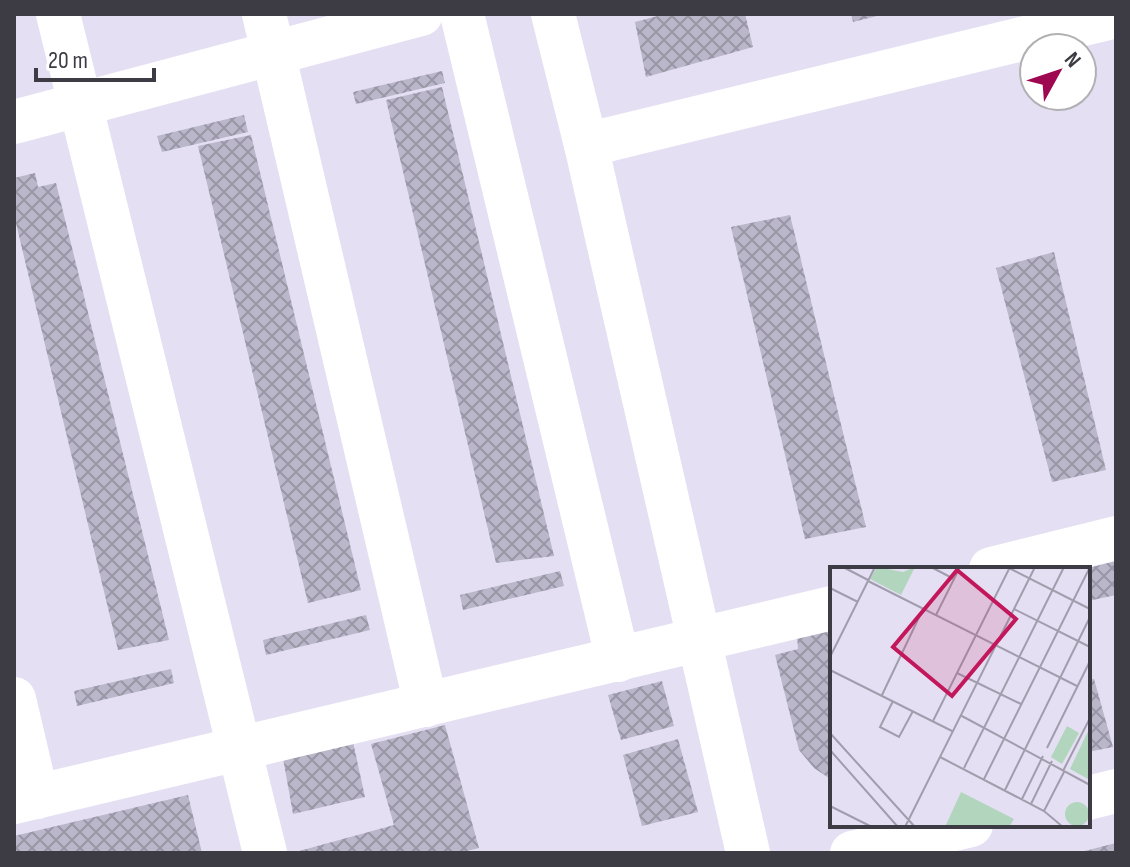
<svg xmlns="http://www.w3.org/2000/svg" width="1130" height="867" viewBox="0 0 1130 867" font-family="'Sofia Sans Condensed',sans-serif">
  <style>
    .building { fill: url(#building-cross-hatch) }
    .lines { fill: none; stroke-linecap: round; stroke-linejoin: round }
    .minor { stroke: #fff; stroke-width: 44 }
    .inset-road { fill: none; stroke: #a19dad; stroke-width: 2 }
    .view { fill: #c2185b; fill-opacity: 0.15; stroke: #c2185b; stroke-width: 4 }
    .inset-edge { fill: none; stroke: #3d3b43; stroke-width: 4 }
  </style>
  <defs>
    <pattern id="building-cross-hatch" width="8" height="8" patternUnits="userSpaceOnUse" patternTransform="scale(2)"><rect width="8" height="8" fill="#bbb7ca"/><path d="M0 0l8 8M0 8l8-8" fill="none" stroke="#9996a6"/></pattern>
  </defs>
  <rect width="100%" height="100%" fill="#e4dff3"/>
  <g class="building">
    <polygon points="665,14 745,14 753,47 646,77 635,22"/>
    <polygon points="851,14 881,14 881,15 853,22"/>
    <polygon points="442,71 445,83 356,104 353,92"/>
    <polygon points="442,87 554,556 496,563 386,100"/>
    <polygon points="244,115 248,132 162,152 157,136"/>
    <polygon points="251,135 361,590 308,603 198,146"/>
    <polygon points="35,173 38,187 56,183 169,640 118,650 14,215 14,178"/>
    <polygon points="790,215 866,527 805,539 731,227"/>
    <polygon points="1054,252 1106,470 1052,482 996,268"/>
    <polygon points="1116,561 1116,595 1088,601 1088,568"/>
    <polygon points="560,571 564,586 463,610 460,595"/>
    <polygon points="366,615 370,630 266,655 263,640"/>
    <polygon points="832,627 832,780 814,768 799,750 775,655 798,649 797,636"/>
    <polygon points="171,669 174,683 77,706 74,691"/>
    <polygon points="1094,679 1113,747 1088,752 1088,680"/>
    <polygon points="662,681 674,726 621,740 608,695"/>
    <polygon points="445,725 479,848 459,853 292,853 394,825 371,744"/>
    <polygon points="678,739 698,812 642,826 623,755"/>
    <polygon points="353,742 365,797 293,814 283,758"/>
    <polygon points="188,795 202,853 14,853 14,836"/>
    <polygon points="1116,843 1116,853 1081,853 1081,852"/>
  </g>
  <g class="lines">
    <g class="minor">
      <polyline points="58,14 265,853"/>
      <polyline points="264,14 426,705"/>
      <polyline points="462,14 618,660"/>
      <polyline points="553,14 586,145 748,853"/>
      <polyline points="14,122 421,14"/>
      <polyline points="586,145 1116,16"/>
      <polyline points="991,569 1116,538"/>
      <polyline points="14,699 37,797"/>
      <polyline points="1088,798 1116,791"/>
      <polyline points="14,802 832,608"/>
      <polyline points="852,853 971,825"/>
    </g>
  </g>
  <g transform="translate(830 567)">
    <rect width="260" height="260" fill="#e4dff3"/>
    <path d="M47 0 73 5 85 0 71 28 40 12ZM237 159 249 166 232 197 221 190Z" fill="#b2d5bd"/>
    <path d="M260 160V213L240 202ZM131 225 184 252 179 260H115ZM235 247a12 12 0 1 1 24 0a12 12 0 1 1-24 0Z" fill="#b2d5bd"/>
    <path class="inset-road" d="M13 0 38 13M101 0 124 12M179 1 260 42M38 14 247 119M0 21 28 35M184 42 260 80M106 48 130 0M0 90 45 0M0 103 122 164M127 106 191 137M52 128 93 42M63 134 50 160 69 170 83 144M130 148 260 218M103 154 179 2M0 166 85 260M217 181 260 94M0 183 68 260M110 190 214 244 233 260M134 201 234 0M233 204 260 151M154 212 260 0M175 223 260 50M192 232 213 189M201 237 222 194M0 239 42 260M214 244 234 205M75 260 205 0"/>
    <path class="view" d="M127 3 186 52 122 129 63 80Z"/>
    <rect width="260" height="260" class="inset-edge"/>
  </g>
  <rect width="1130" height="867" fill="none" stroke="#3d3b43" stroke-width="32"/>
  <g transform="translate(1058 72) rotate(50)"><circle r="38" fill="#ffffff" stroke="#b1b1b4" stroke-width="2"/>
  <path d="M0-6L14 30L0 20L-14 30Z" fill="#9e0850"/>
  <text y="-12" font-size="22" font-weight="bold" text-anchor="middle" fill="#3d3b43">N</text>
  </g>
  <path d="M36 68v12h118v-12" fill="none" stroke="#3d3b43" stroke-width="4"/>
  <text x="48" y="68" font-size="24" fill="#3d3b43" stroke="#ffffff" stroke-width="6" paint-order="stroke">20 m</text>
</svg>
